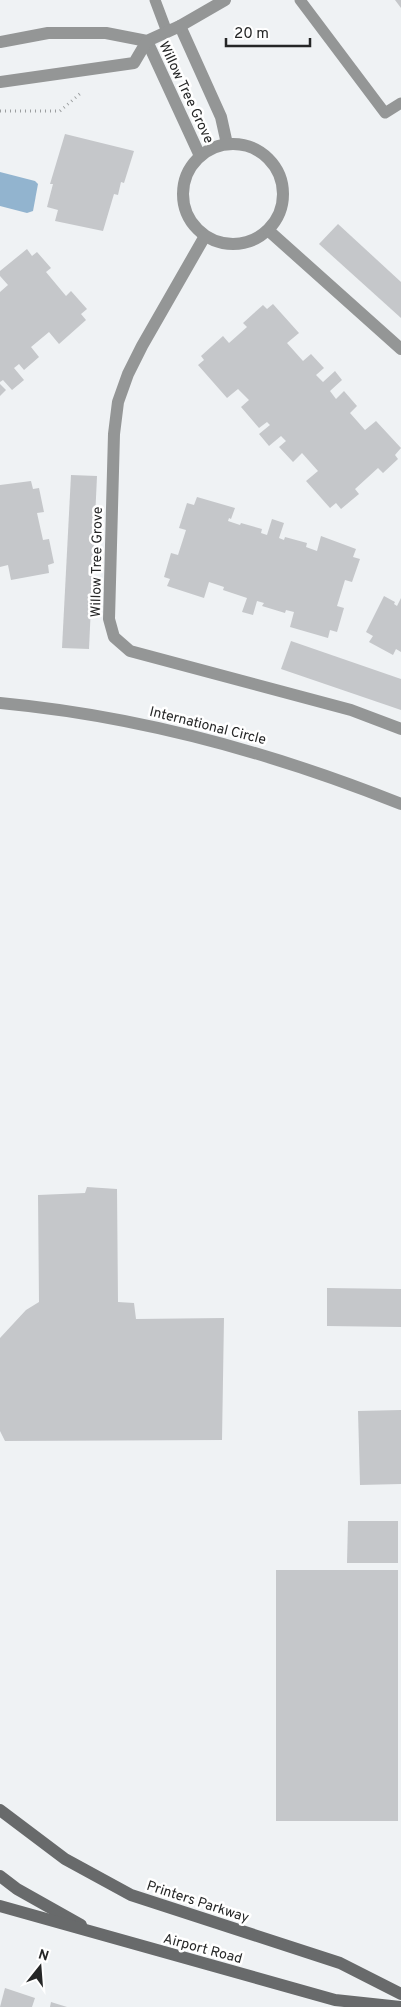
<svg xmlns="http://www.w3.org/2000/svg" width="401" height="2007" viewBox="0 0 401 2007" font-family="Overpass,sans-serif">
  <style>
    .water { fill: #92b4cf }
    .building { fill: #c5c7ca }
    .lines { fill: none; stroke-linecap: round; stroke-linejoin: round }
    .path { stroke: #9b9e9f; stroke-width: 3; stroke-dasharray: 1 4; stroke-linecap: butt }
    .lane { stroke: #949696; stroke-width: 11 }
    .street { stroke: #949696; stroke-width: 12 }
    .secondary { stroke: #686a6b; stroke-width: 12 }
    .labels { text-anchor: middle; stroke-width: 5; stroke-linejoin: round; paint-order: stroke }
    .street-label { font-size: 14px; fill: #252626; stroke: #fff }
  </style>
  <rect width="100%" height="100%" fill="#eff2f4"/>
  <polygon class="water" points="0,172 35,181 38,184 33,211 27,213 0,206"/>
  <g class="building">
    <polygon points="395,0 401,0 401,8"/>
    <polygon points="65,134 134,151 124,183 121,182 118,195 114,194 103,231 55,221 58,210 47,207 53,184 50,184"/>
    <polygon points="338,224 401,282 401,318 319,244"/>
    <polygon points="27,249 32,256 37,252 51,268 46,272 66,296 71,291 87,309 81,314 86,320 59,344 49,332 31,347 39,357 24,370 19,364 14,368 24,380 12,390 3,380 0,382 0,292 8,285 0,276 0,271"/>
    <polygon points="273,304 299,333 287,343 303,361 311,354 324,368 316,375 323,382 335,371 342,380 330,391 336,399 344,391 357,406 350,413 365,430 376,421 401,448 395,455 398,459 383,473 378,468 355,489 359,494 341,509 336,503 330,508 306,481 318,471 302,453 293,462 279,447 286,441 281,436 269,446 259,434 270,425 267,422 259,428 241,407 249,400 238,389 227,398 198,365 204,360 201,356 223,336 229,343 247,327 243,323 263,305 267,309"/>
    <polygon points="0,384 6,390 0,396"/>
    <polygon points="71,475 97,476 89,649 62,648"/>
    <polygon points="31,481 33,489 39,488 44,512 37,513 43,540 49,539 54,563 48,565 49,573 11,580 8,565 0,567 0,485"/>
    <polygon points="197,497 235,508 231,519 229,518 228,521 240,525 241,523 262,529 261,533 267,535 272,519 284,523 279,538 284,540 285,537 307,543 306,547 317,551 321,536 356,549 353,557 360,559 352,582 345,580 337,606 344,608 337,632 330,630 328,638 290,627 294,612 286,610 285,613 262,606 264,603 257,601 253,615 242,612 247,598 223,590 224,587 209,582 204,598 167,586 170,579 164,577 171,553 178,555 186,530 179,528 187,503 194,505"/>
    <polygon points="384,596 395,602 394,604 397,606 401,598 401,652 396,649 393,655 369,642 373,636 366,632"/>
    <polygon points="291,641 401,679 401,710 281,669"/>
    <polygon points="87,1187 117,1189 118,1302 134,1303 136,1319 224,1318 222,1440 5,1441 0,1431 0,1338 26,1310 39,1302 38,1195 85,1193"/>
    <polygon points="327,1288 401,1289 401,1327 327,1326"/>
    <polygon points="401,1410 401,1484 360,1485 358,1411"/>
    <polygon points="348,1521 398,1521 398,1563 347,1563"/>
    <rect x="276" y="1570" width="122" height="251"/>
    <polygon points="5,1988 35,1998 32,2007 0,2007"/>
    <polygon points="51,2002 67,2007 50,2007"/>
  </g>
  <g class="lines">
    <polyline class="path" points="0,111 60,111 82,92"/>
    <g class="lane">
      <polyline points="155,0 167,32"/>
      <polyline points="300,0 385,113 401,103"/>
    </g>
    <g class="street">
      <polyline points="180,26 221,117 227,144"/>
      <polyline points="147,41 200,156"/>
      <polyline points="0,42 48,33 106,33 147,41 180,26 225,0"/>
      <polyline points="0,82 134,63 147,41"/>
      <circle cx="233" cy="194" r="50"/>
      <polyline points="269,231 401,349"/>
      <polyline points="205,236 142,346 128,374 118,402 114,434 109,619 114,637 130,651 351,710 401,729"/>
      <path d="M0 703C140 716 271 752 401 804"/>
    </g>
    <g class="secondary">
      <polyline points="0,1810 65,1859 131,1895 340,1963 401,1994"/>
      <polyline points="0,1876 17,1889 81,1925"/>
      <polyline points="0,1906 335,2000 401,2007"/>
    </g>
  </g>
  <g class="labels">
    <g class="street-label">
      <text transform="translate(187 92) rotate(65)" y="5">Willow Tree Grove</text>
      <text transform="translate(96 562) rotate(-89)" y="5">Willow Tree Grove</text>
      <text transform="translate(208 725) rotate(14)" y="5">International Circle</text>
      <text transform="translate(198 1901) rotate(18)" y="5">Printers Parkway</text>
      <text transform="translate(203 1948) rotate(15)" y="5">Airport Road</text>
    </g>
  </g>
  <g transform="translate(40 1967) rotate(17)" stroke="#ffffff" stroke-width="4" paint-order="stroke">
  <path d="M0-4L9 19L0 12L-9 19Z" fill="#252626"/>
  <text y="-8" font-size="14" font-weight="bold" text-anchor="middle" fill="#252626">N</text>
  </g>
  <path d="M226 38v8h84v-8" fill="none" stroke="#252626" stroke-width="2.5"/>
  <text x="234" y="38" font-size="15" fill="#252626" stroke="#ffffff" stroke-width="4" paint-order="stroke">20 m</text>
</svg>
